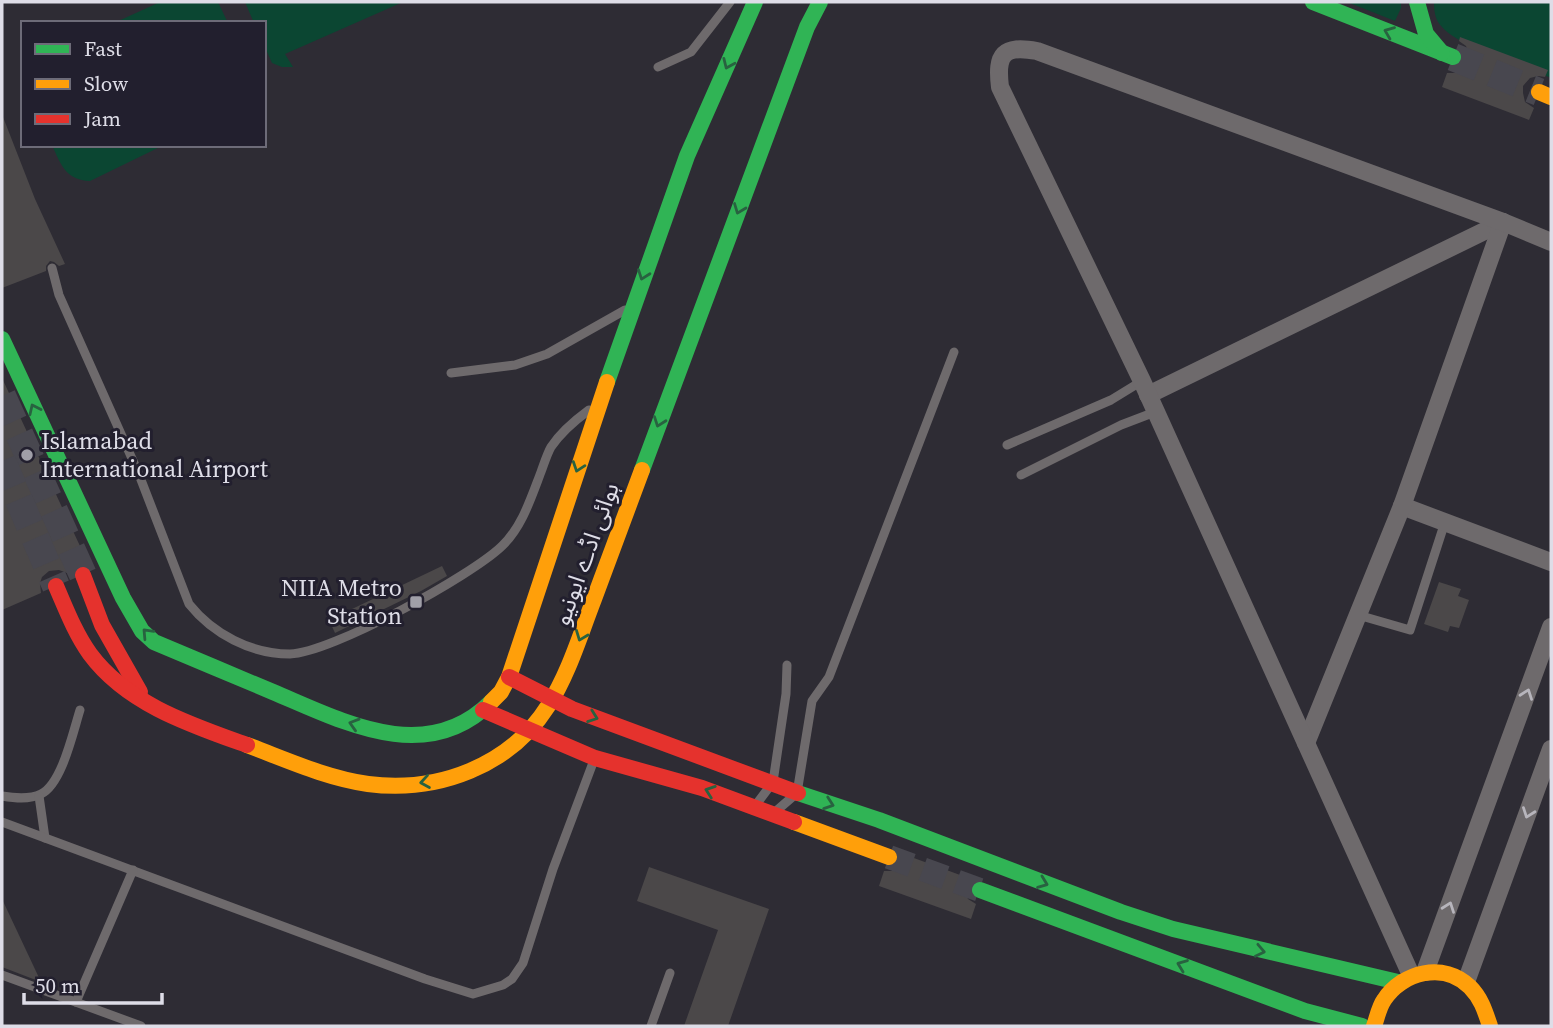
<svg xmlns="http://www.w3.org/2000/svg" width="1553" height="1028" viewBox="0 0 1553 1028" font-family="'Source Serif 4','Noto Sans Arabic',serif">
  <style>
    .green { fill: #0b4632 }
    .building { fill: #4b4849 }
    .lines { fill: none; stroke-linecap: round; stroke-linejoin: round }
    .secondary-tunnel { stroke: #48474f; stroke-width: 24; stroke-dasharray: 24 12; stroke-linecap: butt }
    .primary-tunnel { stroke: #48474f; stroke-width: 28; stroke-dasharray: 28 14; stroke-linecap: butt }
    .lane { stroke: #6e6a6c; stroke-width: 9 }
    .street { stroke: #6e6a6c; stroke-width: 18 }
    .fast { stroke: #30b455; stroke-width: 16 }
    .slow { stroke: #ff9f0a; stroke-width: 16 }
    .jam { stroke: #e5322d; stroke-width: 16 }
    .oneway { stroke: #286240 }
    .oneway2 { stroke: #b7b5bc }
    .poi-dot { fill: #a09fa8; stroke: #221f2e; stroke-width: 2.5 }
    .labels { text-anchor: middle; stroke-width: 6; stroke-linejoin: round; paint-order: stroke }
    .poi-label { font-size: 24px; fill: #dedde7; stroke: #221f2e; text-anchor: start }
    .street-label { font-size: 24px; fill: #dedde7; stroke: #221f2e }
  </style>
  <rect width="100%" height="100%" fill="#2e2c34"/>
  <g class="green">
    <polygon points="160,2 218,2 228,23 114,23"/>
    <polygon points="245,2 403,2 285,54 293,67 282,67 272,63 264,45 264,23 254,23"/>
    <polygon points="1347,2 1401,2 1401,8 1395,21"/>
    <path d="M1434 2H1551V78C1526 68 1458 46 1442 27 1435 20 1434 11 1434 2Z"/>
    <path d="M52 145H164L90 181C66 180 61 165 52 145Z"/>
  </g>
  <g class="building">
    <polygon points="1460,37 1548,70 1545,77 1538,76 1530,78 1523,86 1523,93 1525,102 1534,108 1529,120 1442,87 1447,73 1455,73 1463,70 1469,62 1469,54 1466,46 1459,41"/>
    <polygon points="3,117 35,199 65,264 59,266 54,262 50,261 46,266 46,271 2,288"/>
    <polygon points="2,378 86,559 78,559 71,564 67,573 59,570 49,571 42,577 40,583 41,593 2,610"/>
    <polygon points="442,566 447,576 421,591 335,633 329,620"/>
    <polygon points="1439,582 1461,589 1458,596 1469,600 1459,628 1450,626 1448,632 1424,624"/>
    <polygon points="903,854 971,879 966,884 965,892 968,899 976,904 971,919 879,886 884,871 892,871 899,868 903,861"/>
    <polygon points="649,867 769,909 728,1026 684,1026 718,930 637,901"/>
    <polygon points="2,899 41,982 2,967"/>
  </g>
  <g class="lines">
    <polyline class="secondary-tunnel" points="889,857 980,890"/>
    <g class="primary-tunnel">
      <polyline points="1453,57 1539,92"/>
      <polyline points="2,396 83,575"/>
      <polyline points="2,461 56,586"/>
    </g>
    <g class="lane">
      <polyline points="658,67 691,52 730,2"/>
      <path d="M52 268 59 295 138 472 189 604C213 634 251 654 290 654 331 653 471 576 502 546 522 527 531 498 541 472 544 464 547 454 551 447 561 432 574 421 589 410"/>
      <polyline points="451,373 515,365 547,354 625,310"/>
      <polyline points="1007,445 1111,400 1142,381"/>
      <polyline points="1021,475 1121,425 1155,412"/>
      <polyline points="1358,615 1410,630 1445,522"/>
      <path d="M2 796C14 798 29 800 41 794 62 784 73 732 80 710"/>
      <polyline points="39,796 45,838"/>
      <polyline points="755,806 773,782 786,694 787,665"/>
      <polyline points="775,812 797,793 812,701 829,677 954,352"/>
      <polyline points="2,822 425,979 473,994 503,985 512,979 523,963 553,869 594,760"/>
      <polyline points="2,975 141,1026"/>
      <polyline points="76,1002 133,870"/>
      <polyline points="651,1026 670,973"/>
    </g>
    <g class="street">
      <polyline points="1148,395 1503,222"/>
      <polyline points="1402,506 1551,562"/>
      <polyline points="1306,743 1402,506 1503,222"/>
      <polyline points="1425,972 1551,627"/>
      <path d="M1411 975 1142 381 1000 87C996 54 1003 45 1037 51L1503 222 1551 242"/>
      <polyline points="1466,982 1551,749"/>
    </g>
    <g class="fast">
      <polyline points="1313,2 1453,57"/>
      <polyline points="1417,2 1426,34 1442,53"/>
      <path d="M2 339 123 598 142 631 154 642C194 659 233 675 273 692 342 721 426 767 491 702"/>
      <polyline points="607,382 687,156 755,2"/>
      <polyline points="642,470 807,27 820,2"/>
      <polyline points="798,793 879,820 1121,912 1173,929 1398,982"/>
      <polyline points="980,890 1305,1011 1362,1026"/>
    </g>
    <g class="slow">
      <polyline points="1539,92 1551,97"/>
      <polyline points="491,702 501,692 509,677 607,382"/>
      <path d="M247 745C287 760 326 778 368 784 438 793 510 766 548 706 569 673 580 635 594 599 610 556 626 513 642 470"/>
      <polyline points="794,822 889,857"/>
      <path d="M1374 1026C1377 1018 1379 1007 1384 1000 1402 972 1444 961 1470 987 1481 998 1485 1011 1490 1026"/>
    </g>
    <g class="jam">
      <polyline points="83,575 102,625 140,692"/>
      <path d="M56 586C66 609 75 633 90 654 127 704 191 725 247 745"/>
      <polyline points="509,677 572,709 798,793"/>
      <polyline points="483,710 595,758 702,788 794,822"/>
    </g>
  </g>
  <defs><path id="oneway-chevron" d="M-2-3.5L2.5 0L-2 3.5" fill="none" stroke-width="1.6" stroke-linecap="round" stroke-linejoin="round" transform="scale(1.75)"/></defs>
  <g class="oneway">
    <use href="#oneway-chevron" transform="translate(1389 32) rotate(-158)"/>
    <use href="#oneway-chevron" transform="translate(728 64) rotate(114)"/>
    <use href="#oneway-chevron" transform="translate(739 209) rotate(111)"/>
    <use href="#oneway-chevron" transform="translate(643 275) rotate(110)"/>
    <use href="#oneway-chevron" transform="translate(34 409) rotate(-115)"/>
    <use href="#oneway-chevron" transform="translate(659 422) rotate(110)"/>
    <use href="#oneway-chevron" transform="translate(578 467) rotate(109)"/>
    <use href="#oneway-chevron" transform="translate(147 633) rotate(-133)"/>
    <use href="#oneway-chevron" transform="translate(581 636) rotate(111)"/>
    <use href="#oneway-chevron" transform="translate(593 717) rotate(20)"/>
    <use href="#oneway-chevron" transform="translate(354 724) rotate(-163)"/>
    <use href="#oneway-chevron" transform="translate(425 782) rotate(171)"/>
    <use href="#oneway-chevron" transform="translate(710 791) rotate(-161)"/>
    <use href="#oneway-chevron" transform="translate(829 804) rotate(19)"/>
    <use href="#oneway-chevron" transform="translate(1043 883) rotate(21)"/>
    <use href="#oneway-chevron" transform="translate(1260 951) rotate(12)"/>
    <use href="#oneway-chevron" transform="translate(1182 965) rotate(-159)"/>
  </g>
  <g class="oneway2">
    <use href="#oneway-chevron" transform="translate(1527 694) rotate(-70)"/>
    <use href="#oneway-chevron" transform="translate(1528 813) rotate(110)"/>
    <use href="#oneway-chevron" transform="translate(1449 907) rotate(-70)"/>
  </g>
  <g class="poi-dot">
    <circle cx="27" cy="455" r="7"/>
    <rect x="409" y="595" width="14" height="14" rx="3.5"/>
  </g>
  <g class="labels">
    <g class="poi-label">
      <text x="41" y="449">Islamabad<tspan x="41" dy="28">International Airport</tspan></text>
      <text x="402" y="596" text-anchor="end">NIIA Metro<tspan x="402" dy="28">Station</tspan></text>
    </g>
    <g class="street-label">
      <text transform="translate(586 554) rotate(-70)" y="8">ہوائی اڈے ایونیو</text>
    </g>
  </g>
  <rect width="1553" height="1028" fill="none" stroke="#dedde7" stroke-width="7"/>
  <rect x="21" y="21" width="245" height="126" fill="#221f2e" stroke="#6d6b78" stroke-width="2"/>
  <rect x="35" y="44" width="35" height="10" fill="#30b455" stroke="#6d6b78" stroke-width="2"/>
  <text x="84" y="56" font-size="21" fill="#dedde7">Fast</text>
  <rect x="35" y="79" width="35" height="10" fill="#ff9f0a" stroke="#6d6b78" stroke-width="2"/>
  <text x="84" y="91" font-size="21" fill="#dedde7">Slow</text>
  <rect x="35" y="114" width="35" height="10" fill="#e5322d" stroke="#6d6b78" stroke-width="2"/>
  <text x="84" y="126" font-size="21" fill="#dedde7">Jam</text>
  <path d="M24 993v10h138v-10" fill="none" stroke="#dedde7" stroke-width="3.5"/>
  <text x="35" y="993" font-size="21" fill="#dedde7" stroke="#221f2e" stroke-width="5" paint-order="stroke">50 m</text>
</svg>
